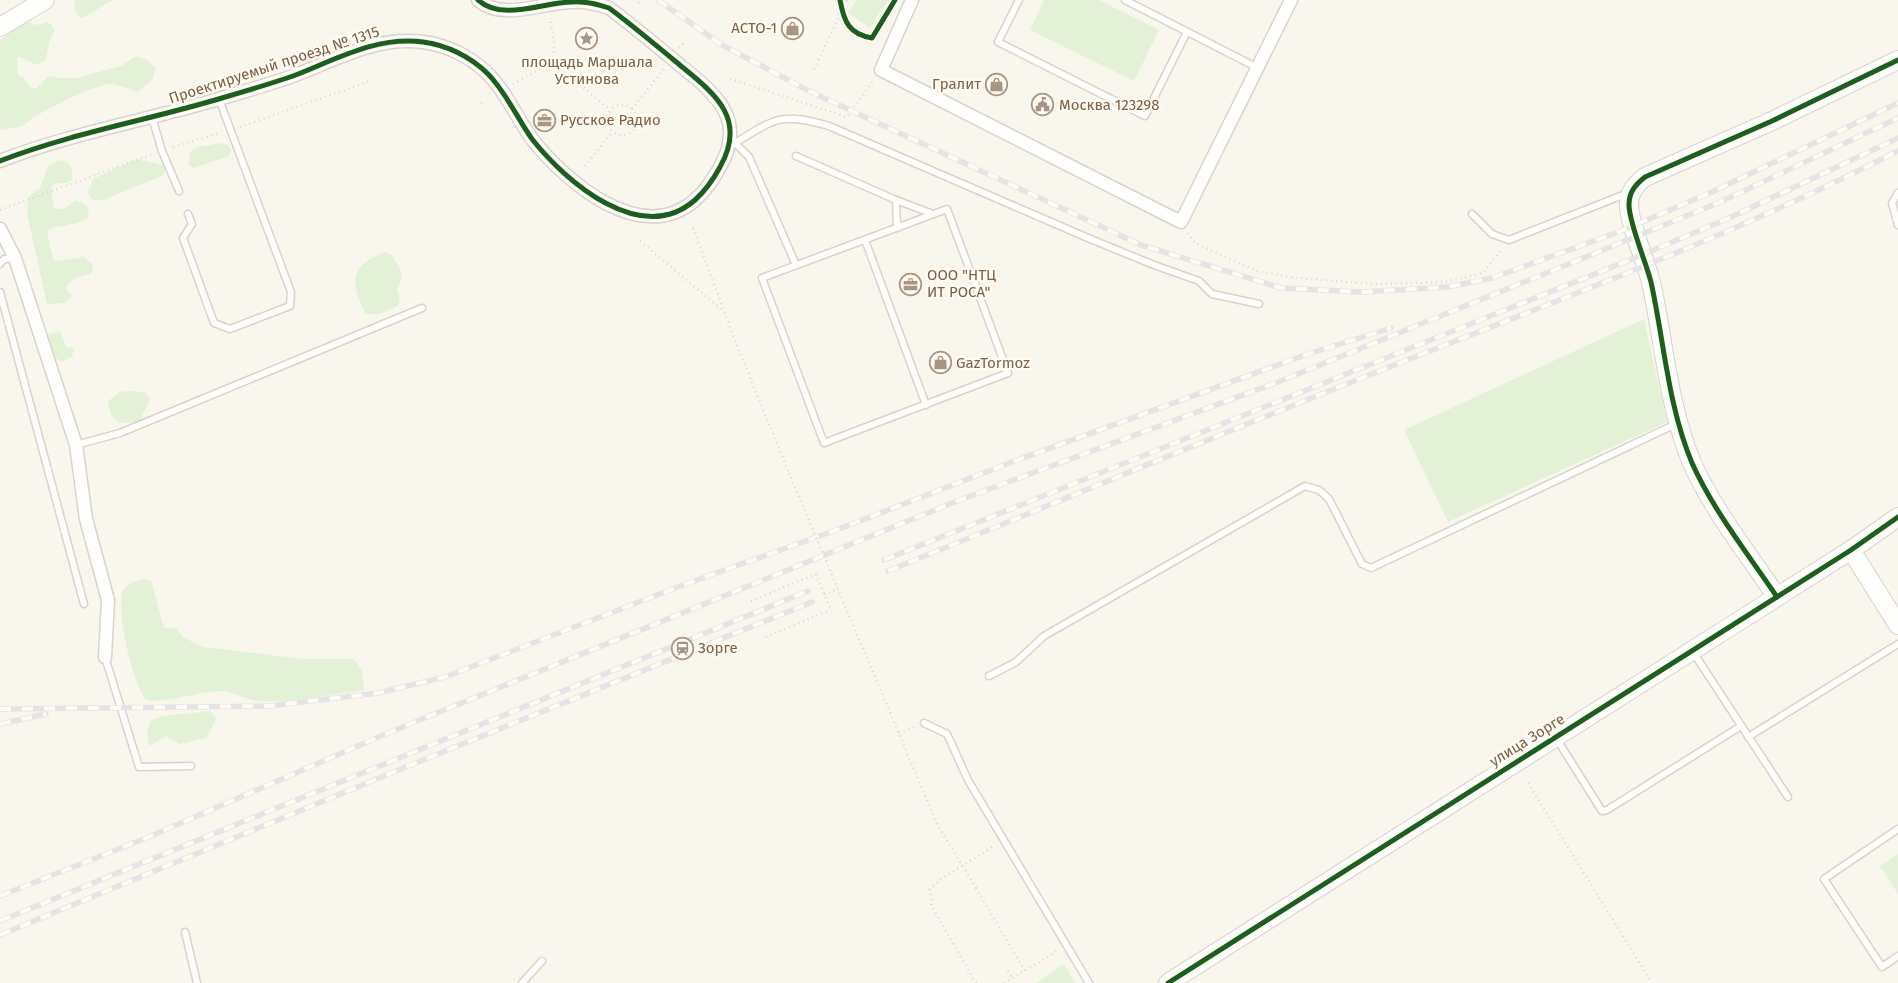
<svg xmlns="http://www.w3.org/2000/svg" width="1898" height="983" viewBox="0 0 1898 983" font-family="'Fira Sans',sans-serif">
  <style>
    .green { fill: #e3f2d7 }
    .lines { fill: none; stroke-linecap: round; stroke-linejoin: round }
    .lane-casing { stroke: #d9d3cc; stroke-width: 9 }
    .street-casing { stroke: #d9d3cc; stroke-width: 15 }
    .secondary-casing { stroke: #d9d3c9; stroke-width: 20 }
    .path { stroke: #dcd6ce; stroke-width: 2.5; stroke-dasharray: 1 4; stroke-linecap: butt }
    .lane { stroke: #fefefc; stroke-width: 6 }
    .street { stroke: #fefefc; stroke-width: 12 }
    .secondary { stroke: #fefefc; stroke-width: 18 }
    .rail-casing { stroke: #e6e3e6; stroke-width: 5.5 }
    .rail { stroke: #fffbf1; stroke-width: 4; stroke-dasharray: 11; stroke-linecap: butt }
    .path-bridge { stroke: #dcd6ce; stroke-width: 2.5; stroke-dasharray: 1 4; stroke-linecap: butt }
    .cycleway-casing { stroke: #fffbf1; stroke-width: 8 }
    .cycleway { stroke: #1b5e20; stroke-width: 5 }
    .labels { text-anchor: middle; stroke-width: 5; stroke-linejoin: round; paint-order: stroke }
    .poi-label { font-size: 15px; fill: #7c6149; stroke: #fffbf1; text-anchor: start }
    .street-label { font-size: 15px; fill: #7c6149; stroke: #fffbf1 }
  </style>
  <rect width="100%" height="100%" fill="#f9f6ee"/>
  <g class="green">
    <path d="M75 0H113L83 18C73 14 74 9 75 0Z"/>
    <polygon points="857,0 888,0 870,28 848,13"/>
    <polygon points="1044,0 1099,0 1159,30 1134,81 1030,30"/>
    <path d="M26 22 38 25 47 22 52 25 55 30 49 42 46 60 36 65 21 57 17 58 18 75 24 78 31 88H37L48 76 60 78H76L121 66 136 56 147 60 156 68 152 80 138 92C132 90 115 84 112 84 97 83 32 115 23 126L0 130V41C5 36 19 25 26 22Z"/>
    <polygon points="220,143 228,145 231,150 229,156 194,168 189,165 190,152 199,147"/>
    <polygon points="137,159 162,165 166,169 164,175 106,199 95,201 90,197 88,191 93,179"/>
    <path d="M59 160C70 160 74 170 72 180L67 183H55L51 187 54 208C64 212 68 206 76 200L87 205 89 216C79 227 59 223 47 231L53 259 58 261 84 257 92 264 93 269 90 274 75 278 66 286 68 292 72 296 65 303 47 304 27 214 28 197 40 188 48 166Z"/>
    <path d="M385 252 391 254 399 267 402 278 397 288 400 300 398 306C386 311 378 317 365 313 350 281 350 266 385 252Z"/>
    <polygon points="1644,319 1667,422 1448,522 1404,430"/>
    <path d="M60 331 66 347 74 348 72 357 61 362C51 356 51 344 48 334Z"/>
    <polygon points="128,391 145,392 150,399 139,422 119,423 111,415 108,401 120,392"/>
    <path d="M142 579 151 580 164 628H176L183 637 203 647 304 659H354L362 671 364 690C329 695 294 703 258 701 245 700 233 691 221 691 195 692 171 703 146 700 133 685 115 610 123 591 127 584 135 581 142 579Z"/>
    <polygon points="210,711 217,718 206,738 180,744 166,736 149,746 147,734 150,721 162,716"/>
    <polygon points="1898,854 1898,894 1880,866"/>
    <polygon points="1064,964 1075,983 1036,983"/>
  </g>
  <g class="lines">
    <defs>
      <g id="lane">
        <polyline points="1019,0 998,42 1145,116 1187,32"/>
        <polyline points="1125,0 1258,68"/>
        <polyline points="152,117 162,151 179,191"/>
        <polyline points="733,141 749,157 796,265"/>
        <path d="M735 143C776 118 781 112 829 126L1088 238 1154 265 1199 281 1212 294 1259 304"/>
        <polyline points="796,156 896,200 933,214"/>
        <polyline points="1898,193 1892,203 1898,225"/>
        <polyline points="896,200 897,228"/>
        <polygon points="947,209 1008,373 824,443 762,278"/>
        <polyline points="188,214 192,224 183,238 214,323 230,329 290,306 291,292 219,99"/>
        <polyline points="1472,214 1492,234 1509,240 1628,193"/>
        <polyline points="865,240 926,405"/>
        <polyline points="0,264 4,259 15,258"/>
        <polyline points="0,292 84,604"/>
        <polyline points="76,445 120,433 422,308"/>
        <polyline points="1693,652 1788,797"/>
        <polyline points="105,657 139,767 191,766"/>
        <polyline points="989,676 1016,662 1044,636 1305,486 1319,490 1329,499 1362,564 1371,568 1678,423"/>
        <polyline points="924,723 947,734 968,780 1089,983"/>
        <polyline points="1748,737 1898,644"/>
        <polyline points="1556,738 1602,811 1607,810 1741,726"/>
        <polyline points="1898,829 1824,879 1882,967 1898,956"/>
        <polyline points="185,932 197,983"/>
        <polyline points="522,983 542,961"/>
      </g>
      <g id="street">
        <polyline points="912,0 881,70 1181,222 1291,0"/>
        <path d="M0 161C72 133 149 120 222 98 246 91 270 84 293 76 335 60 376 36 423 42 447 45 471 57 488 74 506 92 517 118 532 139 566 182 641 247 695 200 705 191 713 180 720 167 749 116 711 91 675 61 653 43 632 25 609 8 597 4 585 1 572 2 543 2 503 22 478 0"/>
        <polyline points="0,229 15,258 76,445 86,519 108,600 105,657"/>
      </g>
      <g id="secondary">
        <polyline points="0,27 45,0"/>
        <polyline points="1851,550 1898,625"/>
        <path d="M1777 597C1748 554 1713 510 1692 463 1668 406 1664 341 1651 282 1646 262 1629 223 1629 205 1629 192 1635 185 1645 177L1772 121 1898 60"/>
        <polyline points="1168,983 1851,550 1898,517"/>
      </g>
    </defs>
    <use href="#lane" class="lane-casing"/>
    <use href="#street" class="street-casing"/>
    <use href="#secondary" class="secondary-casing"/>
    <g class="path">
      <polyline points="639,3 641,0"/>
      <polyline points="679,48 685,42"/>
      <polyline points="553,62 610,110"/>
      <polyline points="814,69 847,0"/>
      <polyline points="730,79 847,117 873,81"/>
      <polyline points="513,84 553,62 554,40 550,19"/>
      <polyline points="481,103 485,100"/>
      <circle cx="622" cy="120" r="15"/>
      <polyline points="632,109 664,69"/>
      <polyline points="240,127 370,81"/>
      <polyline points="173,147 220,133"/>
      <polyline points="585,166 612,132"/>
      <polyline points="0,210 153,154"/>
      <polyline points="693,228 738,348 789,473"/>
      <polyline points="1188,233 1195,243 1257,271 1288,277 1372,284 1445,282 1483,273 1502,249"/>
      <polyline points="640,241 722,310"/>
      <polyline points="824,594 838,589"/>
      <polyline points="751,601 816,574"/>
      <polyline points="766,637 831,610"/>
      <polyline points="899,733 914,727"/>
      <polyline points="1528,783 1652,983"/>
      <polyline points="976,888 1025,971"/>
      <polyline points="1008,971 1012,978"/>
      <polyline points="976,983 932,907 930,889 941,879 994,846"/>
      <polyline points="1004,983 1059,950"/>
    </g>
    <use href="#lane" class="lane"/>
    <use href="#street" class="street"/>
    <use href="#secondary" class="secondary"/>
    <defs>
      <g id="rail">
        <polyline points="658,0 722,45 809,91 1141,245 1281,288 1361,292 1448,287 1492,278 1621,231 1712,192 1898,103"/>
        <polyline points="884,560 1632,259 1727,219 1898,138"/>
        <path d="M888 571C1058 502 1227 431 1397 364 1566 297 1737 234 1898 151"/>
        <polyline points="0,709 269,706 378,693 445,677 683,585 839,529 1012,462 1305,355 1391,328"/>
        <polyline points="0,724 46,714"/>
        <polyline points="0,896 151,836 383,735 957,501 1278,382 1581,259 1718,203 1898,118"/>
        <polyline points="0,921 808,591"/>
        <polyline points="0,935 396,771 812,602"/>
      </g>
    </defs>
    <use href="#rail" class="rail-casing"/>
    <use href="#rail" class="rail"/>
    <g class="path-bridge">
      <polyline points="789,473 937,824 976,888"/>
      <polyline points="816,574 831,610"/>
    </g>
    <defs>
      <g id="cycleway">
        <path d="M840 0C844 22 849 34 872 38L895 0"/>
        <path d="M0 161C72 133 149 120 222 98 246 91 270 84 293 76 335 60 376 36 423 42 447 45 471 57 488 74 506 92 517 118 532 139 566 182 641 247 695 200 705 191 713 180 720 167 749 116 711 91 675 61 653 43 632 25 609 8 597 4 585 1 572 2 543 2 503 22 478 0"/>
        <path d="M1777 597C1748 554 1713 510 1692 463 1668 406 1664 341 1651 282 1646 262 1629 223 1629 205 1629 192 1635 185 1645 177L1772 121 1898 60"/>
        <polyline points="1168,983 1851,550 1898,517"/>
      </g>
    </defs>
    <use href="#cycleway" class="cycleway-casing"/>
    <use href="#cycleway" class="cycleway"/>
  </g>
  <defs>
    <symbol id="shop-ring" viewBox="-11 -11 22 22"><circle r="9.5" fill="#fffbf1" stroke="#a89583" stroke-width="1.5"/><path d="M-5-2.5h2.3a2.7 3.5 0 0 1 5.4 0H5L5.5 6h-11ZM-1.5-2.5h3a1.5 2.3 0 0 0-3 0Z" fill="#a89583"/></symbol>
    <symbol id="sight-ring" viewBox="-11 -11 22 22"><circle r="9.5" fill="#fffbf1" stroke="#a89583" stroke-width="1.5"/><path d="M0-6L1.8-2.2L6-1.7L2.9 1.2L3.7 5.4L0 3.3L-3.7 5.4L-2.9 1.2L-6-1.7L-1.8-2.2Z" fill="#a89583"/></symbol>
    <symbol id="civic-ring" viewBox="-11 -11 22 22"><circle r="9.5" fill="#fffbf1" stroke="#a89583" stroke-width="1.5"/><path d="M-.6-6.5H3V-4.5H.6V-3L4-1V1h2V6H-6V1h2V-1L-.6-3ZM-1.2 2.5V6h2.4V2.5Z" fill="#a89583"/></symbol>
    <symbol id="office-ring" viewBox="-11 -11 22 22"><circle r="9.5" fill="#fffbf1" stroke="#a89583" stroke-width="1.5"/><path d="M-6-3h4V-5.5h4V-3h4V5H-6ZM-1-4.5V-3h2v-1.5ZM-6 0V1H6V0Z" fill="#a89583"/></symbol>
    <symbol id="station-ring" viewBox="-11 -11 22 22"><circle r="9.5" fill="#fffbf1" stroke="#a89583" stroke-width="1.5"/><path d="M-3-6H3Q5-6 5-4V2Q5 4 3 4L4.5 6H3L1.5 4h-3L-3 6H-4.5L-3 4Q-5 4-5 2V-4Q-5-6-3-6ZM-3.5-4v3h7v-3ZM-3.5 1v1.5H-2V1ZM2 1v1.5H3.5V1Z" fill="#a89583"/></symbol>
  </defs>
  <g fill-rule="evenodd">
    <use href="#shop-ring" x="780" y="16" width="25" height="25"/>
    <use href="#sight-ring" x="574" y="26" width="25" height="25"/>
    <use href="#shop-ring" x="984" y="72" width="25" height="25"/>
    <use href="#civic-ring" x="1030" y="92" width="25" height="25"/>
    <use href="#office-ring" x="532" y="108" width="25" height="25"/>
    <use href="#office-ring" x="898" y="272" width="25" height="25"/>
    <use href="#shop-ring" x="928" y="350" width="25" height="25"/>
    <use href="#station-ring" x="670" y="636" width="25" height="25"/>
  </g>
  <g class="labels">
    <g class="poi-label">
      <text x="777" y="33" text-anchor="end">АСТО-1</text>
      <text x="587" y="67" text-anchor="middle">площадь Маршала<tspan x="587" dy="17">Устинова</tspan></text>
      <text x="981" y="89" text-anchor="end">Гралит</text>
      <text x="1059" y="110">Москва 123298</text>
      <text x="560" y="125">Русское Радио</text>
      <text x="927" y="280">ООО "НТЦ<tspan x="927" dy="17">ИТ РОСА"</tspan></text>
      <text x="956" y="368">GazTormoz</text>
      <text x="698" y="653">Зорге</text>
    </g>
    <g class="street-label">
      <text transform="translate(274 65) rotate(-18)" y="5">Проектируемый проезд № 1315</text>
      <text transform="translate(1527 740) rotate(-32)" y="5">улица Зорге</text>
    </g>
  </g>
</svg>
